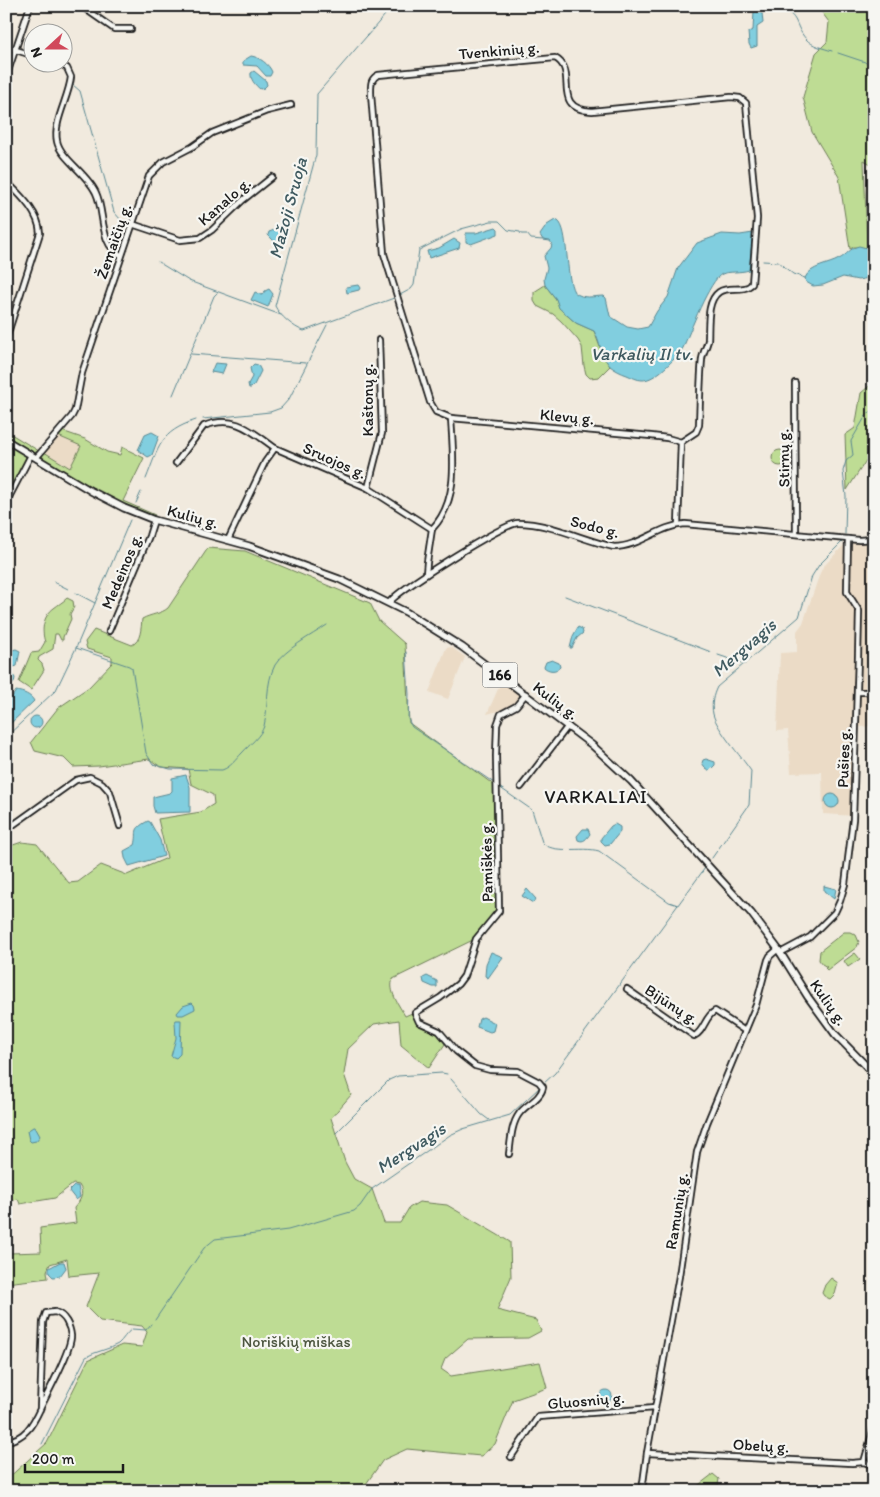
<svg xmlns="http://www.w3.org/2000/svg" width="880" height="1497" viewBox="0 0 880 1497" font-family="Itim,sans-serif">
  <style>
    .built { fill: #ebdbc6 }
    .green { fill: #bedc94; stroke: #6d7c58 }
    .water { fill: #81cedf; stroke: #598791 }
    .lines { fill: none; stroke-linecap: round; stroke-linejoin: round }
    .stream { stroke: #598791; stroke-width: 1 }
    .minor-casing { stroke: #1c1c1c; stroke-width: 8 }
    .major-casing { stroke: #1c1c1c; stroke-width: 9 }
    .minor { stroke: #f6f6f2; stroke-width: 4.5 }
    .major { stroke: #f6f6f2; stroke-width: 5.5 }
    .labels { text-anchor: middle; stroke-width: 4.5; stroke-linejoin: round; paint-order: stroke }
    .shield { fill: #f6f6f2; stroke: #5d5d5c; stroke-width: 1 }
    .shield-label { font-size: 15px; font-weight: bold; fill: #1c1c1c }
    .street-label { font-size: 16px; fill: #1c1c1c; stroke: #f6f6f2 }
    .park-label { font-size: 16px; fill: #4d5640; stroke: #f6f6f2 }
    .water-label { font-size: 18px; font-style: italic; fill: #3f5a60; stroke: #f6f6f2 }
    .quarter-label { font-size: 19px; letter-spacing: 1px; fill: #1c1c1c; stroke: #f6f6f2 }
  </style>
  <rect width="100%" height="100%" fill="#f1eade"/>
  <filter id="ink" filterUnits="userSpaceOnUse"><feTurbulence type="fractalNoise" baseFrequency=".02" numOctaves="2"/><feDisplacementMap in="SourceGraphic" scale="10" xChannelSelector="R" yChannelSelector="G"/><feConvolveMatrix kernelMatrix="1 2 1 2 8 2 1 2 1" color-interpolation-filters="sRGB"/></filter>
  <g filter="url(#ink)">
    <g class="built">
      <polygon points="58,436 81,446 70,468 43,452"/>
      <polygon points="845,540 874,540 874,726 859,727 855,816 823,814 822,772 791,773 788,730 777,731 780,653 797,652 797,631 803,623 820,573 823,567 844,545"/>
      <polygon points="451,647 465,657 448,699 429,692 446,648"/>
      <polygon points="502,680 522,695 517,702 507,709 487,714"/>
    </g>
    <g class="green">
      <polygon points="817,6 874,6 874,166 864,160 867,248 854,247 850,249 839,177 812,132 803,97 816,53 827,42 829,22"/>
      <polygon points="545,285 556,299 562,311 576,323 594,331 600,347 610,366 599,377 590,378 586,374 584,366 582,347 578,340 561,321 553,314 537,306 534,301 534,292"/>
      <polygon points="874,382 874,448 847,490 845,435 855,428 861,393"/>
      <polygon points="6,431 39,451 33,453 6,437"/>
      <path d="M62 431 85 439 107 452 120 455 122 447 144 458 123 501 155 515 154 517C113 506 78 480 43 459L42 456 44 452 70 468 81 446 58 436Z"/>
      <polygon points="6,442 26,456 26,459 6,499"/>
      <circle cx="780" cy="458" r="8"/>
      <path d="M208 548 245 551 370 603 379 621 405 644 409 723 494 785 497 912 475 939 393 979C388 991 399 1005 405 1016L412 1013C419 1029 422 1023 434 1031 438 1034 442 1040 445 1044L429 1068 401 1045 399 1020 374 1024 348 1049 344 1074 351 1095 331 1118 345 1162 354 1179 372 1189 384 1223H400L409 1208 419 1202 447 1205 510 1242 511 1277 497 1310 536 1320 541 1331 528 1338 468 1339 445 1359 441 1369 451 1376 540 1362 547 1388 513 1400 495 1444 481 1456 407 1449 383 1460 361 1491H6V1480L47 1443 88 1360 122 1345 142 1347 147 1332 142 1326 100 1321 86 1307 99 1273 69 1276 67 1259 50 1264 47 1271 48 1278 6 1283 9 1253 41 1252 40 1228 76 1223 74 1208C80 1201 85 1194 79 1185L73 1184 55 1198 20 1204 18 1199 9 1201 10 1196 6 1191V855L10 846 22 842 37 844 69 883 78 882 101 865 127 875 167 858 158 819 201 812 214 804 213 795 191 784 188 769 161 767 149 759 99 766 73 767 64 758 35 751 31 742 58 708 89 687 112 663V657L87 649 85 642 94 630 132 645C141 641 141 628 142 619 151 614 161 614 168 608Z"/>
      <path d="M67 598 73 601 74 607 70 614 71 619 63 637V640H61L58 634H55L53 649 39 657 38 660 42 664 44 670 31 690 19 682 31 653 39 652 45 642C41 630 43 616 54 608 59 604 63 602 67 598Z"/>
      <polygon points="844,932 850,932 856,935 859,942 857,947 827,970 825,968 827,967 822,964 819,960 820,951"/>
      <polygon points="855,953 860,959 848,967 844,961"/>
      <polygon points="831,1278 838,1283 835,1294 830,1299 824,1296 822,1293 825,1285"/>
      <polygon points="713,1474 719,1479 717,1491 691,1491"/>
    </g>
    <g class="water">
      <polygon points="755,11 762,13 763,23 757,27 757,46 751,48 749,44 748,32 753,30 754,12"/>
      <path d="M251 56C259 57 269 64 272 72L270 76H266L257 66 243 65V61Z"/>
      <path d="M254 71 266 81 267 85 264 88 260 89C255 85 250 79 251 73Z"/>
      <path d="M555 220 558 221C569 229 565 276 574 292 584 300 593 296 604 296L606 298 610 316 627 327 638 329 648 327 657 311 668 297 678 268 697 243 722 234 740 235 753 233 749 270C740 273 729 271 722 274 710 279 689 334 683 348 676 358 655 381 642 380 637 380 632 377 627 375 621 373 615 370 610 366 601 356 600 342 594 331L576 323 559 308 556 299 545 285 544 279 547 268 544 256 551 248 552 244 550 241 543 240 540 235 547 225Z"/>
      <polygon points="496,227 498,229 498,234 471,244 466,242 466,233 476,233"/>
      <polygon points="277,229 285,239 282,245 278,245 268,235 269,232"/>
      <polygon points="454,239 460,243 459,248 429,258 427,251 439,248"/>
      <path d="M859 246 874 250V277L858 280 843 277 823 285 813 286 806 282 805 278C810 266 829 265 839 259 847 255 850 248 859 246Z"/>
      <polygon points="358,285 360,288 359,290 347,293 346,287"/>
      <polygon points="269,289 273,294 268,307 251,300 255,292 262,295 265,291"/>
      <polygon points="215,363 226,364 222,374 211,372"/>
      <polygon points="254,364 258,365 261,371 254,385 251,388 249,388 248,384 252,377 250,368"/>
      <polygon points="152,432 159,436 152,455 148,457 138,450 145,435"/>
      <polygon points="578,627 582,629 583,633 577,638 572,648 570,648 573,636"/>
      <polygon points="6,649 12,650 16,649 20,651 17,666 14,667 6,662"/>
      <path d="M552 660 559 663 560 667C556 672 548 671 544 667L546 662Z"/>
      <polygon points="7,671 11,672 15,678 14,683 7,686"/>
      <path d="M16 691C23 692 31 695 34 701L9 725 6 724V702L10 700Z"/>
      <circle cx="36" cy="722" r="6"/>
      <polygon points="706,759 715,762 715,765 710,770 707,770 702,763 703,760"/>
      <polygon points="186,775 190,787 190,812 155,813 153,806 153,797 170,793 172,791 172,778"/>
      <circle cx="832" cy="801" r="7"/>
      <path d="M148 821 150 822 160 840 164 856 129 866 125 858 124 851 135 845C139 831 131 830 148 821Z"/>
      <polygon points="615,824 620,827 620,832 610,844 605,845 601,841 601,838 611,826"/>
      <path d="M583 829H588L590 834C587 838 584 843 578 840L577 836Z"/>
      <polygon points="824,886 836,889 834,899 824,891"/>
      <polygon points="527,889 536,899 533,903 522,896"/>
      <polygon points="491,952 503,957 488,978 485,976 486,964"/>
      <polygon points="427,976 437,981 437,987 433,987 424,983 423,978"/>
      <polygon points="192,1003 194,1005 195,1009 183,1015 178,1015 177,1013 183,1006"/>
      <polygon points="483,1017 495,1023 493,1031 490,1032 477,1027 479,1019"/>
      <polygon points="176,1020 181,1020 180,1054 176,1058 171,1056 176,1038 175,1022"/>
      <polygon points="33,1127 35,1127 40,1136 36,1141 31,1142 29,1140 27,1131"/>
      <polygon points="74,1186 78,1186 80,1197 76,1200 69,1191"/>
      <polygon points="60,1262 64,1262 66,1268 60,1276 53,1277 49,1273 49,1268"/>
      <circle cx="606" cy="1396" r="6"/>
    </g>
    <g class="lines">
      <g class="stream">
        <path d="M386 6 385 15 317 94 316 155 275 306C279 315 294 328 304 331L394 298"/>
        <path d="M778 6C801 17 793 24 806 39 812 46 823 48 832 51"/>
        <polyline points="838,53 865,62 874,71"/>
        <polyline points="69,67 72,74 73,85 80,91 114,212 127,227"/>
        <polyline points="763,261 778,262 793,274 805,278"/>
        <polyline points="158,262 189,281 281,315"/>
        <polyline points="400,295 411,289 414,285 419,250 461,229 491,221 499,221 508,230 520,232 521,234 527,234 531,239 543,240"/>
        <polyline points="191,354 306,363"/>
        <polyline points="173,395 214,296 217,293"/>
        <polyline points="203,419 270,412 281,408 289,399 327,325"/>
        <path d="M146 479C159 447 159 432 196 420"/>
        <polyline points="136,503 141,492"/>
        <polyline points="845,534 846,496 843,471 846,461 853,455 851,441 867,414 874,410"/>
        <polyline points="54,582 68,589"/>
        <polyline points="76,593 95,603"/>
        <polyline points="565,596 711,652"/>
        <path d="M76 648 129 666 132 668 146 753 153 764 170 769 222 770C231 767 235 760 242 753 249 745 261 736 264 726 269 706 265 684 275 665 285 649 311 636 327 625"/>
        <polyline points="406,652 409,694 408,719 412,727 494,783"/>
        <polyline points="718,655 745,664"/>
        <polyline points="6,737 56,690 76,648 130,520"/>
        <path d="M499 787 532 810 542 842C552 855 582 846 599 851L669 902 678 905"/>
        <path d="M712 858 749 805 751 771C741 756 717 730 713 714 711 704 713 695 717 687L799 617 812 576 819 565 842 542"/>
        <polyline points="451,1079 481,1114 489,1120"/>
        <polyline points="543,1084 555,1073 705,868"/>
        <polyline points="336,1133 389,1080 398,1076 442,1073 447,1074"/>
        <polyline points="155,1320 204,1248 215,1239 288,1230 354,1211 360,1206 372,1189 450,1135 463,1129 510,1115 540,1087"/>
        <path d="M42 1444 86 1357C96 1351 108 1350 118 1344 123 1340 126 1333 132 1329L146 1330 151 1324"/>
      </g>
      <defs>
        <g id="minor">
          <polyline points="81,6 114,29 131,29"/>
          <polyline points="6,47 32,55"/>
          <path d="M58 62 67 68 71 77C69 97 53 122 57 141 60 158 88 174 96 193 105 211 99 246 121 255"/>
          <polyline points="6,77 30,6"/>
          <path d="M6 181C20 195 39 212 40 233L6 339"/>
          <polyline points="132,224 180,240 200,238 212,230 243,200 272,177"/>
          <polyline points="795,383 796,533"/>
          <polyline points="451,418 651,436 667,438 681,442"/>
          <polyline points="36,458 72,416 75,410 82,373 149,176 163,162 192,147 212,133 267,111 291,105"/>
          <path d="M176 463 204 426C235 414 251 431 275 448"/>
          <polyline points="368,488 382,433 379,340"/>
          <polyline points="6,503 31,455"/>
          <polyline points="678,525 681,442"/>
          <path d="M432 529C460 500 453 455 451 418L436 412 430 402 384 254 371 94C371 85 370 79 378 75L555 58C580 71 549 109 592 111L731 97 740 98 746 103 757 218 752 284C743 293 729 285 719 292 706 301 709 326 708 340 707 346 703 352 702 359 700 380 700 403 699 425L696 432 681 442"/>
          <polyline points="228,540 265,462 275,448 368,488 432,529 427,562 426,574"/>
          <path d="M389 603C396 591 504 523 518 523 551 523 582 540 614 547 639 547 659 526 685 524L859 540 874 539"/>
          <polyline points="109,631 149,536 154,520"/>
          <polyline points="858,692 874,692"/>
          <polyline points="521,787 568,726"/>
          <polyline points="6,830 76,780 90,777 102,783 110,792 120,826"/>
          <polyline points="780,953 810,937 835,912 840,901 845,884 853,819 858,657 859,611 847,592 848,539"/>
          <path d="M627 989 694 1036C704 1032 705 1016 715 1011L745 1031"/>
          <path d="M509 1154C511 1141 511 1125 519 1114 525 1105 541 1099 543 1087L539 1082 518 1071 490 1070 475 1066 456 1051 439 1031 419 1022 415 1013 440 998 458 984 464 976 476 939 499 911 496 756 497 725 501 714 516 706 526 694"/>
          <path d="M6 1441C25 1439 33 1424 40 1409 47 1394 71 1351 71 1336 70 1326 65 1315 55 1312L46 1313 43 1322 40 1409"/>
          <polyline points="647,1453 852,1463 864,1462 874,1466"/>
          <polyline points="511,1457 538,1417 655,1408"/>
          <polyline points="864,1462 874,1427"/>
          <polyline points="640,1491 643,1483 647,1453 679,1276 697,1152 707,1123 756,1005 768,960 770,956 778,949"/>
        </g>
        <polyline id="major" points="6,440 91,491 124,508 154,520 249,546 339,579 406,612 462,647 592,745 631,781 751,913 778,949 808,997 835,1034 874,1074"/>
      </defs>
      <use href="#minor" class="minor-casing"/>
      <use href="#major" class="major-casing"/>
      <use href="#minor" class="minor"/>
      <use href="#major" class="major"/>
    </g>
  </g>
  <g class="labels">
    <rect class="shield" x="482.5" y="662.5" width="35" height="25" rx="4"/>
    <g class="shield-label">
      <text x="500" y="680">166</text>
    </g>
    <g class="street-label">
      <text transform="translate(499 50) rotate(-5)" y="6">Tvenkinių g.</text>
      <text transform="translate(224 201) rotate(-41)" y="6">Kanalo g.</text>
      <text transform="translate(113 241) rotate(-71)" y="6">Žemaičių g.</text>
      <text transform="translate(367 400) rotate(-90)" y="6">Kaštonų g.</text>
      <text transform="translate(567 416) rotate(5)" y="6">Klevų g.</text>
      <text transform="translate(783 458) rotate(-91)" y="6">Stirnų g.</text>
      <text transform="translate(335 460) rotate(24)" y="6">Sruojos g.</text>
      <text transform="translate(193 516) rotate(15)" y="6">Kulių g.</text>
      <text transform="translate(595 526) rotate(14)" y="6">Sodo g.</text>
      <text transform="translate(121 571) rotate(-67)" y="6">Medeinos g.</text>
      <text transform="translate(556 700) rotate(37)" y="6">Kulių g.</text>
      <text transform="translate(843 758) rotate(-88)" y="6">Pušies g.</text>
      <text transform="translate(486 862) rotate(-91)" y="6">Pamiškės g.</text>
      <text transform="translate(829 1002) rotate(55)" y="6">Kulių g.</text>
      <text transform="translate(672 1004) rotate(33)" y="6">Bijūnų g.</text>
      <text transform="translate(676 1211) rotate(-81)" y="6">Ramunių g.</text>
      <text transform="translate(586 1400) rotate(-5)" y="6">Gluosnių g.</text>
      <text transform="translate(761 1445) rotate(3)" y="6">Obelų g.</text>
    </g>
    <g class="park-label">
      <text x="296" y="1347">Noriškių miškas</text>
    </g>
    <g class="water-label">
      <text transform="translate(288 208) rotate(-75)" y="6">Mažoji Sruoja</text>
      <text x="642" y="360">Varkalių II tv.</text>
      <text transform="translate(744 648) rotate(-41)" y="6">Mergvagis</text>
      <text transform="translate(411 1148) rotate(-33)" y="6">Mergvagis</text>
    </g>
    <g class="quarter-label">
      <text x="596" y="803">VARKALIAI</text>
    </g>
  </g>
  <rect width="880" height="1497" fill="none" stroke="#f6f6f2" stroke-width="25"/>
  <rect x="12" y="12" width="855" height="1472" fill="none" stroke="#1c1c1c" stroke-width="2" filter="url(#ink)"/>
  <g transform="translate(48 48) rotate(249)"><circle r="24" fill="#f6f6f2" stroke="#9f9f9c"/>
  <path d="M0-4L9 19L0 12L-9 19Z" fill="#d1495b"/>
  <text y="-8" font-size="14" font-weight="bold" text-anchor="middle" fill="#1c1c1c">N</text>
  </g>
  <path d="M25 1464v8h98v-8" fill="none" stroke="#1c1c1c" stroke-width="2.5"/>
  <text x="32" y="1464" font-size="15" fill="#1c1c1c" stroke="#f6f6f2" stroke-width="4" paint-order="stroke">200 m</text>
</svg>
